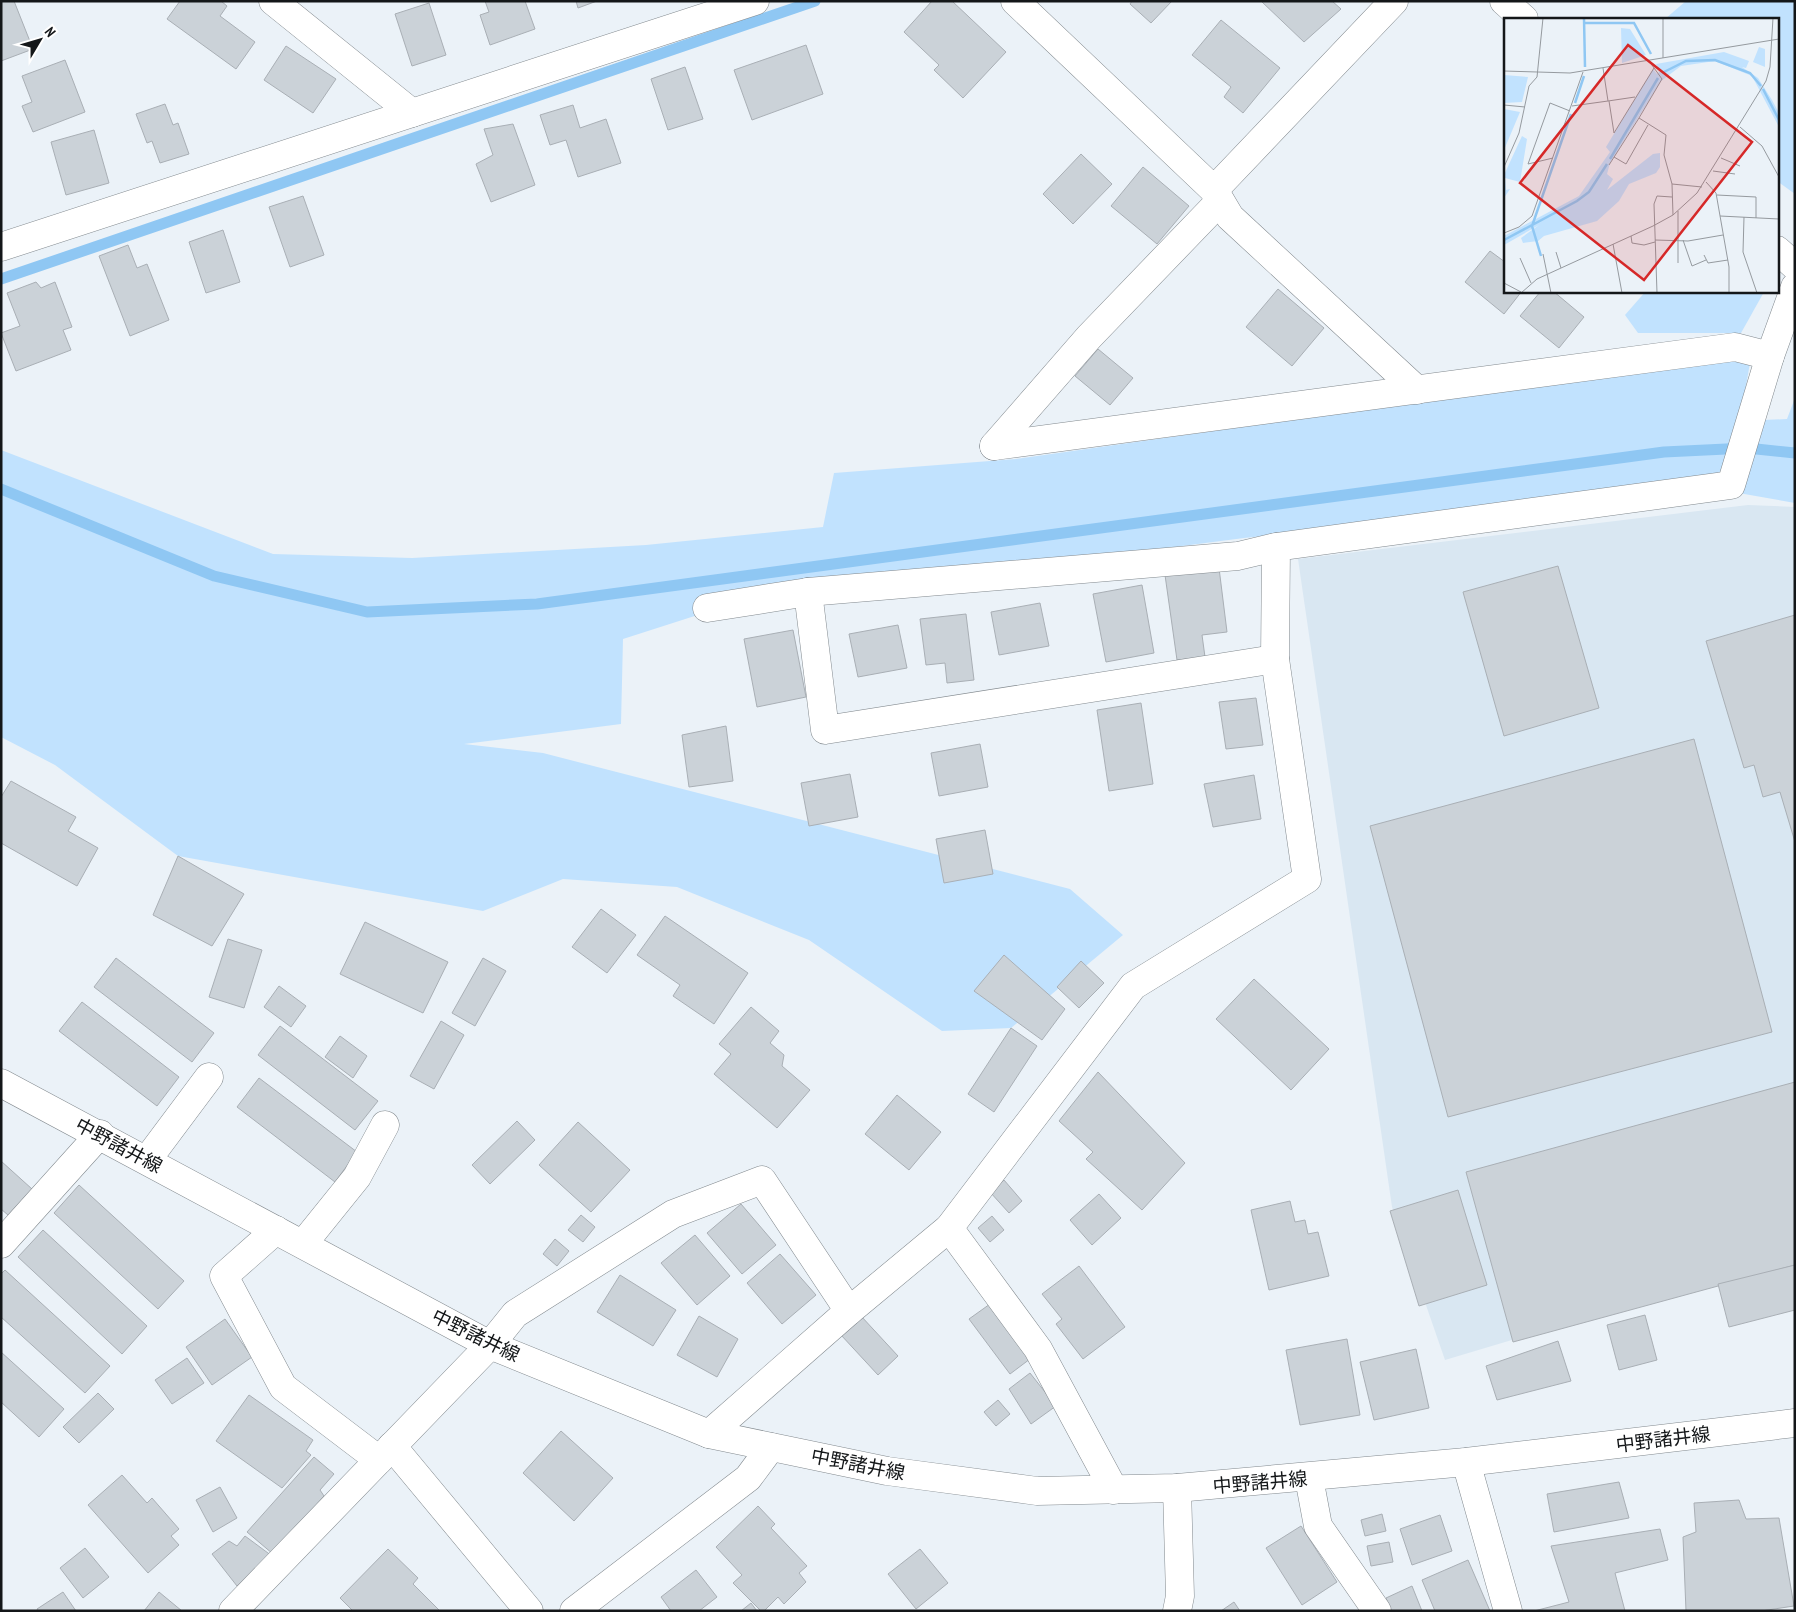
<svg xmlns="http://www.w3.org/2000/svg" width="1796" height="1612" viewBox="0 0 1796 1612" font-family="'PT Sans Narrow','Noto Sans JP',sans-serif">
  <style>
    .built { fill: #d9e7f2 }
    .green { fill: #c1e2fe }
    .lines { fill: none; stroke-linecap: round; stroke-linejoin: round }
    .stream { stroke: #8fc7f3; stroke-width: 11 }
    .building { fill: #cbd2d8; stroke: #a9afb5 }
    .street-casing { stroke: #82898e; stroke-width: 29 }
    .secondary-casing { stroke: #82898e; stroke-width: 29 }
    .street { stroke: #fff; stroke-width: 28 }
    .secondary { stroke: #fff; stroke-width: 28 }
    .labels { text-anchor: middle; stroke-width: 4; stroke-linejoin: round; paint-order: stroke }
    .street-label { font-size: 19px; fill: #141719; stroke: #fff }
    .inset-river { fill: none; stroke: #8fc7f3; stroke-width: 2.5 }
    .inset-road { fill: none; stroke: #959a9f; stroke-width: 1 }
    .view { fill: #d62828; fill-opacity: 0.15; stroke: #d62828; stroke-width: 2.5 }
    .inset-edge { fill: none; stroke: #141719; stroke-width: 2.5 }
  </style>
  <rect width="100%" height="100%" fill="#ebf2f8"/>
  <polygon class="built" points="1748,505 1795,507 1795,1255 1445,1360 1392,1207 1298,559"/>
  <g class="green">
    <polygon points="1686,1 1795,1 1795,194 1777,181 1777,19 1665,19"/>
    <polygon points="1646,291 1763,291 1764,292 1741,333 1638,333 1625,315"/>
    <polygon points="1752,351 1740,421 1787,419 1795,398 1795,503 1710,488 1244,538 732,604 623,639 621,724 464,744 543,753 1070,889 1123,935 1011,1028 942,1031 809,940 677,887 563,879 483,911 178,856 55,765 1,737 1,450 273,554 412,558 646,545 823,527 834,473 1016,459 1624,373"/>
  </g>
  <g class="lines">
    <g class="stream">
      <polyline points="1,279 815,1"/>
      <polyline points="1,489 214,576 367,612 537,604 1664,452 1747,448 1795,453"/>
    </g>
  </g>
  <g class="building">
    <polygon points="1,1 14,1 33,49 1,61"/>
    <polygon points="180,1 221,1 227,6 220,16 255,42 236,69 167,19"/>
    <polygon points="485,1 525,1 535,29 490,45 480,15 489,12"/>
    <polygon points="576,1 597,1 578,8"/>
    <polygon points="932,1 952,1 1006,52 963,98 934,70 939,65 904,32"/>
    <polygon points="1132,1 1172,1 1151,23 1130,4"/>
    <polygon points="1261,1 1332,1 1341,9 1304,42"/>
    <polygon points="429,3 446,55 412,66 395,14"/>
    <polygon points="1221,20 1280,68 1243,113 1224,97 1231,87 1192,55"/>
    <polygon points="806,45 823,94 752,120 734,70"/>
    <polygon points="286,46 336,79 313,113 264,80"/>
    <polygon points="65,60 85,112 33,132 22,106 32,102 22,76"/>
    <polygon points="685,67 703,119 668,130 651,79"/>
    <polygon points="165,104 173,125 178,123 189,154 160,163 152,141 147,143 136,114"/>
    <polygon points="573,105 580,128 606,119 621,163 578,177 566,140 550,145 540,115"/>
    <polygon points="513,124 535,185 491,202 476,164 493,155 484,129"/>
    <polygon points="94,130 109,183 66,195 51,142"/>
    <polygon points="1081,154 1112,184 1073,224 1043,194"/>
    <polygon points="1143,167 1189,206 1157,244 1111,206"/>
    <polygon points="303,196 324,255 290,267 269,207"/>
    <polygon points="223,230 240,282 206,293 189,242"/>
    <polygon points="128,245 137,268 147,264 169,320 130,336 99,256"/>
    <polygon points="1490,251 1505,262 1505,291 1522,291 1504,314 1465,282"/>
    <polygon points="36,282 41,288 55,282 72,327 63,330 71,350 16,371 1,333 20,326 7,293"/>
    <polygon points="1278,289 1324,328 1292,366 1246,327"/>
    <polygon points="1541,291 1553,291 1584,317 1559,348 1520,316"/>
    <polygon points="1098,349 1133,378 1110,405 1075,376"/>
    <polygon points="1558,566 1599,708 1504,736 1463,592"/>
    <polygon points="1219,568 1227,632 1202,635 1205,657 1177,660 1165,575"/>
    <polygon points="1142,585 1154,653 1106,662 1093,594"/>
    <polygon points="1040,603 1049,646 999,655 991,612"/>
    <polygon points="966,614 974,680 947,683 945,663 926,665 920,619"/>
    <polygon points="1795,615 1795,842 1780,792 1763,797 1754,765 1744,768 1706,641"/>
    <polygon points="898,625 907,668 858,677 849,634"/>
    <polygon points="793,630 806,697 757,707 744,639"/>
    <polygon points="1256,698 1263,745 1226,749 1219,702"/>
    <polygon points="1141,703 1153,784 1109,791 1097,710"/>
    <polygon points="726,726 733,781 689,787 682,735"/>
    <polygon points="1694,739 1772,1032 1448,1117 1370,826"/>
    <polygon points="980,744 988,787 939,796 931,753"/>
    <polygon points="850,774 858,817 809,826 801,783"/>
    <polygon points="1254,775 1261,819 1213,827 1204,784"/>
    <polygon points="11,781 76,817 68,831 98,848 77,886 1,843 1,797"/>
    <polygon points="985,830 993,874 944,883 936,839"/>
    <polygon points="178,856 244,894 212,946 153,915"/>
    <polygon points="601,909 636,935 607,973 572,947"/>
    <polygon points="665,916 748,973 714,1024 673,996 680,985 637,955"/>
    <polygon points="365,922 448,962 423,1013 340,974"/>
    <polygon points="228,939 262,950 244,1008 209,997"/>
    <polygon points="1004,955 1065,1009 1042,1040 974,991"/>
    <polygon points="116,958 214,1033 192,1062 94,987"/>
    <polygon points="483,958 506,971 475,1026 452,1013"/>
    <polygon points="1081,961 1104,983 1079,1008 1057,987"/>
    <polygon points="1254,979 1329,1049 1291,1090 1216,1019"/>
    <polygon points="279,986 306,1006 291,1027 264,1007"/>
    <polygon points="82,1002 179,1077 157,1106 59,1031"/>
    <polygon points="751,1007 779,1031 770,1043 784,1055 782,1066 810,1090 777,1128 714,1074 731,1054 719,1044"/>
    <polygon points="441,1021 464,1035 434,1089 410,1076"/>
    <polygon points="280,1026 378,1101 355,1130 258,1055"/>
    <polygon points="1011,1028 1037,1046 994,1112 968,1094"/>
    <polygon points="340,1036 367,1056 353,1078 325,1057"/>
    <polygon points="1098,1072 1185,1163 1142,1210 1086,1159 1093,1152 1059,1121"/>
    <polygon points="259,1078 357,1152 335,1182 237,1107"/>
    <polygon points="1795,1082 1795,1265 1513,1342 1466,1172"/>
    <polygon points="897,1095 941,1132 909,1170 865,1134"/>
    <polygon points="517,1121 535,1140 490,1184 472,1165"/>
    <polygon points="578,1122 630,1170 591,1212 539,1165"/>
    <polygon points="1,1161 32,1189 8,1215 1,1209"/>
    <polygon points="1004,1180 1022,1201 1009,1213 990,1192"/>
    <polygon points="79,1185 184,1281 158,1309 54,1213"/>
    <polygon points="1458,1190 1487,1285 1419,1306 1390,1211"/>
    <polygon points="1099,1194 1121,1218 1092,1245 1070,1220"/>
    <polygon points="1290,1201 1295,1222 1305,1220 1308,1234 1318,1232 1329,1276 1269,1290 1251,1210"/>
    <polygon points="741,1204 776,1245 742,1274 707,1233"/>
    <polygon points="581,1215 595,1227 583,1242 568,1230"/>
    <polygon points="992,1216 1004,1230 990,1242 978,1228"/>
    <polygon points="43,1230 147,1326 122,1354 18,1257"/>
    <polygon points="695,1235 730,1276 697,1305 661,1263"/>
    <polygon points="555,1239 569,1251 557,1266 543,1254"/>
    <polygon points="780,1254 816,1295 782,1324 747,1283"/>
    <polygon points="1795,1265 1795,1310 1729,1327 1718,1284"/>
    <polygon points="1079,1266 1125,1327 1083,1359 1056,1324 1062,1319 1042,1294"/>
    <polygon points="5,1270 110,1366 85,1393 1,1317 1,1274"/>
    <polygon points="620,1275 676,1310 653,1346 597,1312"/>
    <polygon points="990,1304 1030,1359 1010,1374 969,1319"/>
    <polygon points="1645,1315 1657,1360 1619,1370 1607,1325"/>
    <polygon points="699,1316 738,1339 717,1377 677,1355"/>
    <polygon points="861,1316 898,1356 878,1375 841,1335"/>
    <polygon points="225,1319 252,1357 212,1385 186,1347"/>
    <polygon points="1347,1339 1360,1415 1300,1425 1286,1350"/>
    <polygon points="1558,1341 1571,1381 1497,1400 1486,1366"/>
    <polygon points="1416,1349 1429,1408 1374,1420 1360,1362"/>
    <polygon points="1,1352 64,1409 39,1437 1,1402"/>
    <polygon points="187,1358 204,1383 172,1404 155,1380"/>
    <polygon points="1030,1373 1056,1406 1031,1424 1009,1389"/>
    <polygon points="98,1393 114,1409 79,1443 63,1427"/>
    <polygon points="249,1395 313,1440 306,1451 311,1455 282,1488 216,1441"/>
    <polygon points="998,1400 1010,1414 996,1426 984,1412"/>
    <polygon points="561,1431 613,1478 574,1521 523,1473"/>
    <polygon points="314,1457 334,1474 320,1490 324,1496 273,1554 247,1532"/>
    <polygon points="122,1475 147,1503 152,1498 179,1529 171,1536 179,1545 148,1573 88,1505"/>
    <polygon points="1619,1482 1629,1518 1554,1532 1547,1494"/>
    <polygon points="220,1487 237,1518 213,1532 196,1500"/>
    <polygon points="1739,1500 1746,1519 1779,1518 1794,1606 1761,1611 1686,1611 1683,1537 1696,1532 1694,1503"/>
    <polygon points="758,1506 775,1524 771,1528 807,1566 799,1573 806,1582 784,1604 778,1597 764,1611 761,1611 733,1583 742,1575 716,1547"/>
    <polygon points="1382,1514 1386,1531 1365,1536 1361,1520"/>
    <polygon points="1440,1515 1452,1551 1412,1565 1400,1529"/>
    <polygon points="1301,1526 1337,1582 1302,1605 1266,1548"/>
    <polygon points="1660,1529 1668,1560 1615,1573 1625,1611 1534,1611 1569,1602 1551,1546"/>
    <polygon points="245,1536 272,1556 237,1586 212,1554 229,1541 237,1546"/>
    <polygon points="1389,1542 1393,1562 1371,1566 1367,1546"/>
    <polygon points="85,1548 109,1577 83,1598 60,1568"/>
    <polygon points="388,1549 418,1578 413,1584 440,1611 353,1611 340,1598"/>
    <polygon points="920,1549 948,1583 916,1609 888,1574"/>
    <polygon points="1468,1560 1490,1611 1435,1611 1422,1580"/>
    <polygon points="696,1570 717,1597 699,1611 671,1611 661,1597"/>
    <polygon points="1412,1586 1422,1611 1391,1611 1386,1598"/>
    <polygon points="63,1592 76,1611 38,1611 37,1609"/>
    <polygon points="159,1592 182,1611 144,1611"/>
    <polygon points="1234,1602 1240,1611 1221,1611"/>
    <polygon points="751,1603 757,1611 741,1611"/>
  </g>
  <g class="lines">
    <defs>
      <g id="street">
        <polyline points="273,1 412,113"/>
        <polyline points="1015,1 1214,190 1394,1"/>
        <polyline points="1214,190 1230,217 1417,390"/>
        <polyline points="1,247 755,1"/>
        <polyline points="994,446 1735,347 1770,356"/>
        <polyline points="994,446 1089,337 1220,201"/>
        <polyline points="808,592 825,730 1275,659"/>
        <polyline points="707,608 808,592 1238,556 1276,547"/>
        <polyline points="147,1160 209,1077"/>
        <polyline points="949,1228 1038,1349 1114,1490"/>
        <polyline points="276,1230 224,1276 283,1387 379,1460"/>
        <polyline points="1,1244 100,1134"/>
        <polyline points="303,1244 357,1177 385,1125"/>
        <polyline points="709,1434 849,1311 949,1228 1133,986 1307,879 1275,659 1276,547 1731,485 1770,356 1795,287"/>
        <polyline points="392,1446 529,1611"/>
        <polyline points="1466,1462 1508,1611"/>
        <polyline points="1309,1478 1318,1526 1377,1611"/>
        <polyline points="233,1611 490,1345 515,1314 673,1214 762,1180 849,1311"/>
        <polyline points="574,1611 748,1478 771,1447"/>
      </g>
      <g id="secondary">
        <polyline points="1504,1 1524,19"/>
        <polyline points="1777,250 1795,266"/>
        <polyline points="1,1083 490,1345 709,1434 887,1471 1037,1491 1177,1488 1466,1462 1795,1423"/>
        <polyline points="1177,1611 1180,1596 1177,1488"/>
      </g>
    </defs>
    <use href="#street" class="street-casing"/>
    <use href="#secondary" class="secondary-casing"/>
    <use href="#street" class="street"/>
    <use href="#secondary" class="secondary"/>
  </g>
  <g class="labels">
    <g class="street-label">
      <text transform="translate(119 1145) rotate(28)" y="7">中野諸井線</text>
      <text transform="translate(476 1335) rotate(26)" y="7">中野諸井線</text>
      <text transform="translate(1663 1439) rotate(-7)" y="7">中野諸井線</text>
      <text transform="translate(858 1464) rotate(11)" y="7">中野諸井線</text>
      <text transform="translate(1260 1482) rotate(-5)" y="7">中野諸井線</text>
    </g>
  </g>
  <g transform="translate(1504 18)">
    <rect width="275" height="275" fill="#ebf2f8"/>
    <path d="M117 10 126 11 142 37 118 45ZM255 29 261 31V49L249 44ZM220 34 245 43 242 50 238 49 254 60 268 82 275 95V109L248 58 211 43 177 48 157 63 106 145 103 156 109 161 103 172 149 136 156 135V149L152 155 125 166 115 183 93 203 40 218 34 223 19 225 17 220 35 207 0 227V218L75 178 106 134 102 129 149 51 153 56 156 53 152 46ZM0 57 24 59 18 84 0 85ZM0 91 16 94 0 132ZM18 118 23 121 16 164 1 160 2 172 6 171 0 180V157Z" fill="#c1e2fe"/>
    <path class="inset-river" d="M80 0 81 49M81 5H130L147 36M158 55 182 43 211 42 246 55 257 68M259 71 275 102M71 85 80 58M106 141 154 60M0 222 73 183 85 174 103 146M37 238 28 208 67 96"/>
    <path class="inset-road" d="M159 40V0M145 43 158 61 135 100 162 117 160 137 168 166 169 197M0 53 66 55 275 21M104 83 131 79M105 83 110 115M0 87 21 89M68 88 104 83 99 50M236 109 258 128 275 159M110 115 150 50M110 139 122 146 144 107M49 140 24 146 46 85 66 93M217 140 236 148M105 147 135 100M0 149 15 115 25 68 33 59 39 0M209 153 231 156M202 164 212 175 225 249V275M168 166 198 169M213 177 252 179V200M174 193V245M216 198 275 201M240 199 239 234 253 275M0 215 15 209 28 198 79 54M127 218 128 225 140 227 151 224M151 222 184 223 219 217M179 222 188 248 202 242M109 226 118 275M52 234 57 250M39 236 47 275M200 237 204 245 224 242M16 240 27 265M0 265 17 274M17 275 33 261 149 208 169 197 193 175 262 63 266 49 269 0M153 275 150 186 153 178 168 179"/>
    <path class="view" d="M124 27 248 124 140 262 16 165Z"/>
    <rect width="275" height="275" class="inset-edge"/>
  </g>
  <rect width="1796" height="1612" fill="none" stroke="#141719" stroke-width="5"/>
  <g transform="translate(40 40) rotate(52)" stroke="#ffffff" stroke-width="4" paint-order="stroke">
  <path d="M0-4L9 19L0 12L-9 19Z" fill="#141719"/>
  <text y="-8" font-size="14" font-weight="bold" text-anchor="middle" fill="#141719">N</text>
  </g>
</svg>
